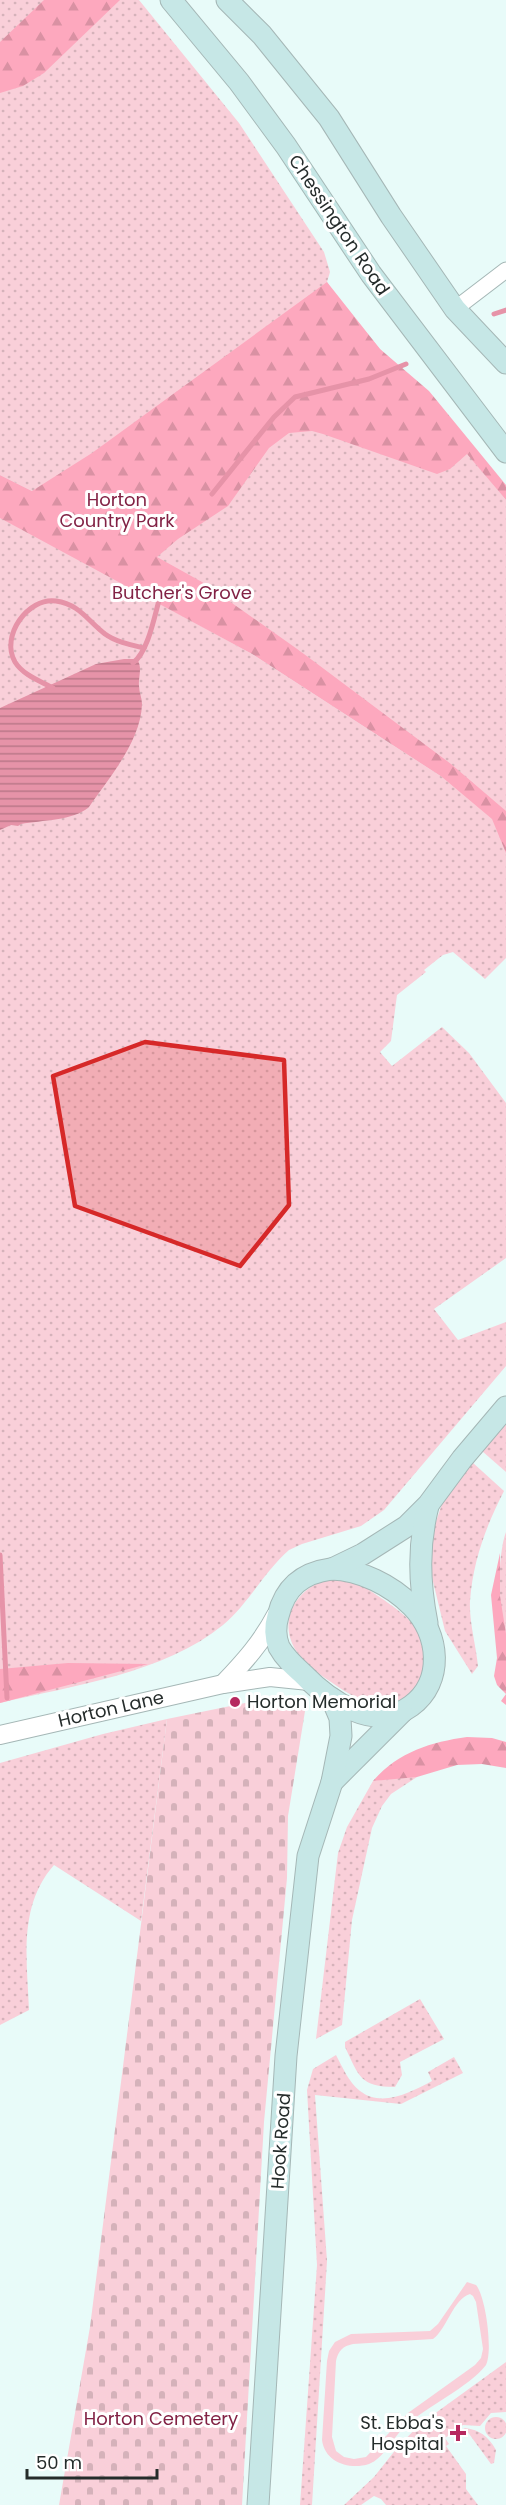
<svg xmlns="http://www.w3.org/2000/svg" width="506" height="2505" viewBox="0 0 506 2505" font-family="Poppins,sans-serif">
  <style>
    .grass { fill: url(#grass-dots); fill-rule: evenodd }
    .forest { fill: url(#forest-firs) }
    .cemetery { fill: url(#cemetery-stones) }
    .garden { fill: #f9cfd9; fill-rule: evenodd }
    .water { fill: url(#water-rules) }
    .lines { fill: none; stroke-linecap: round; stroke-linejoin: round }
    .stream { stroke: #e693a8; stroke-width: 5 }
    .minor-casing { stroke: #a5b7b6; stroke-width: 17 }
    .tertiary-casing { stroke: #a5b7b6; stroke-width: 20 }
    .secondary-casing { stroke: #a5b7b6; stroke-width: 23 }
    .minor { stroke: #fff; stroke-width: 15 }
    .tertiary { stroke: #fff; stroke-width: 18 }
    .secondary { stroke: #c6e7e6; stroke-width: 21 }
    .marked { fill: #d62828; fill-opacity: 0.2; stroke: #d62828; stroke-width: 4.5; stroke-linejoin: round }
    .poi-dot { fill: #b6295f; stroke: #fff; stroke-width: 2 }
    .labels { text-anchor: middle; stroke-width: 6; stroke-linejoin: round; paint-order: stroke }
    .street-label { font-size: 18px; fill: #252c2b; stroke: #fff }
    .park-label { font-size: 18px; fill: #822245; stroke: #fff }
    .poi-label { font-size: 18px; fill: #252c2b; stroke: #fff; text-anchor: start }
  </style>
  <defs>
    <pattern id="grass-dots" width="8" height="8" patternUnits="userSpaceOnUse" patternTransform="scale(1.5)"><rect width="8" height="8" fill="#f9cfd9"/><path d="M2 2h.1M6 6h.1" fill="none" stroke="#d5b2ba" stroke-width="1.8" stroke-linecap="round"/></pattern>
    <pattern id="forest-firs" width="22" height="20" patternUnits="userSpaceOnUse" patternTransform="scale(1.5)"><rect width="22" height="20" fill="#fda8be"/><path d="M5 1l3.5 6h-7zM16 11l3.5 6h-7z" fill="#d991a3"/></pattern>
    <pattern id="cemetery-stones" width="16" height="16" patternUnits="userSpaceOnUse" patternTransform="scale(1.5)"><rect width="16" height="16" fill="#f9cfd9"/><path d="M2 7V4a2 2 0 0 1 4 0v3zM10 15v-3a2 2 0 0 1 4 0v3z" fill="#d5b2ba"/></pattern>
    <pattern id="water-rules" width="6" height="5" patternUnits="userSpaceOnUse" patternTransform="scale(1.5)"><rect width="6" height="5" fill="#e693a8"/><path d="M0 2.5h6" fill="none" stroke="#ba7889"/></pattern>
  </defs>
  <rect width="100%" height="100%" fill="#e8fbf9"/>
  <g class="grass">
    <path d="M0 0H139L239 123 324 252 330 272 327 282 335 295 506 500V958L485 979 453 952 443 955 424 970 426 972 397 995 391 1041 380 1052 392 1066 442 1027 469 1053 506 1103V1258L434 1309 458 1340 506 1322V1366L384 1510 361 1526 302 1544 289 1550C264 1572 248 1604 223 1625 165 1673 71 1686 0 1703V515L32 491 0 475ZM124 584 300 651 442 777 252 654Z"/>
    <polygon points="506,1421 506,1472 482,1451"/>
    <path d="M472 1462 504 1491C486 1526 473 1561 470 1601 469 1622 476 1645 478 1666L472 1674 445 1631 429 1565 431 1536 442 1504Z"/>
    <path d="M506 1532V1643C497 1621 497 1555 506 1532Z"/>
    <path d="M330 1579C339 1580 350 1580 358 1583 366 1587 373 1593 381 1598 406 1615 439 1639 423 1674 417 1686 412 1695 399 1700 372 1710 353 1697 331 1682 319 1674 305 1665 297 1652 276 1620 297 1587 330 1579Z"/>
    <path d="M167 1719 141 1921 54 1865C18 1906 27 1959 29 2010L0 2025V1763L103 1734Z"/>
    <polygon points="405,1777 417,1777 391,1794 382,1806 372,1828 352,1920 342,2025 316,2039 338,1853 347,1827 373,1781"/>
    <path d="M420 1999 444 2039 400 2062 402 2075 395 2087C360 2087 359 2076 345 2047V2042Z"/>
    <path d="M336 2055C342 2066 349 2083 360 2091 382 2108 411 2092 432 2081L428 2072 454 2057 463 2073 401 2104 315 2095 327 2261 312 2505H300L317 2265 307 2090 313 2069Z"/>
    <polygon points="506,2362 506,2412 491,2413 480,2426 463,2425 445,2438 449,2444 446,2446 466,2474 466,2489 478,2505 386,2505 381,2499 374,2496 361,2505 344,2505 374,2477 397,2448 419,2425"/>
    <circle cx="496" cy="2428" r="11"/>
    <path d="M465 2428C480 2430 488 2436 496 2450L494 2463 491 2464 467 2431 458 2437 455 2434Z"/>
  </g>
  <g class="forest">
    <polygon points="44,0 120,0 44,73 23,86 0,93 0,42"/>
    <polygon points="327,282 380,349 429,391 506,485 506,500 467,454 450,469 437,474 323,434 312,431 289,433 269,448 228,506 178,539 157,557 202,582 300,651 451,764 506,811 506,853 492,819 442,777 252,654 0,518 0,475 32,491 92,453"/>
    <polygon points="500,1553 500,1596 506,1634 506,1705 501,1701 506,1694 497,1685 494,1676 497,1658 491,1595"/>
    <polygon points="68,1663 148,1664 0,1703 0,1669"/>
    <path d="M467 1737 492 1738 506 1742V1768L482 1764 457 1765 417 1777 373 1781C398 1752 431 1742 467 1737Z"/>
  </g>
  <polygon class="cemetery" points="269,1698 306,1705 288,1816 287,1878 264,2122 242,2505 59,2505 90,2327 167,1719"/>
  <path class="garden" d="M467 2282 476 2285C486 2297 493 2351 486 2365 468 2388 427 2406 404 2427 394 2437 383 2459 369 2464 350 2470 325 2463 322 2440L327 2361 329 2351 335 2342 351 2334 430 2331 438 2324ZM470 2294 473 2296 476 2302 483 2349 481 2358 475 2365 408 2413 366 2457 354 2459 344 2457 336 2451 332 2437 336 2361C338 2351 343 2346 353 2344L433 2339C447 2329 453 2299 470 2294Z"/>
  <path class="water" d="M124 659H137C143 668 138 677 139 686 139 692 142 698 142 704 141 741 109 778 89 807 73 821 42 820 21 824L18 826 11 825 0 830V708L96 664Z"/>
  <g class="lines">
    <g class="stream">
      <polyline points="494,314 506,310"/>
      <polyline points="212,494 274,417 295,397 369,379 406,364"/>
      <path d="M133 663C149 651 155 613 161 593"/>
      <path d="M53 688C40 681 23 675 15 662 0 636 28 597 56 601 79 604 88 621 105 634 116 642 131 645 144 648"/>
      <polyline points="0,1555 7,1698"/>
    </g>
    <defs>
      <polyline id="minor" points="455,309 506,270"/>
      <g id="tertiary">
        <path d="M223 1684C244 1662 262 1642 276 1615"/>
        <polyline points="0,1735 223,1684 270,1677 309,1681"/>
      </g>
      <g id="secondary">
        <polyline points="171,0 239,82 286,146 371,274 506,452"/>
        <polyline points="227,0 262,35 329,118 391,216 455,309 506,363"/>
        <path d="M331 1569C361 1570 391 1585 412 1606 440 1634 444 1682 411 1706 375 1733 329 1701 303 1674 294 1666 285 1658 279 1647 275 1637 275 1626 278 1616 285 1587 302 1573 331 1569Z"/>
        <polyline points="332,1569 363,1554 407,1526 428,1505 462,1459 506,1407"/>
        <path d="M427 1623C419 1582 418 1546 428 1506"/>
        <polyline points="332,1782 402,1712"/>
        <polyline points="258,2505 286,2056 308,1856 332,1782 341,1736 340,1718 332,1699"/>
      </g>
    </defs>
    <use href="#minor" class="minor-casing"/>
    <use href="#tertiary" class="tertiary-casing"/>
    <use href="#secondary" class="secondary-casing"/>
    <use href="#minor" class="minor"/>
    <use href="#tertiary" class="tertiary"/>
    <use href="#secondary" class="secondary"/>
  </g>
  <path class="marked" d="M145 1042 284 1060 289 1205 240 1266 75 1206 53 1076Z"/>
  <g class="poi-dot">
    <circle cx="235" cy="1702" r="6"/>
    <path d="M455 2424h6v6h6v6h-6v6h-6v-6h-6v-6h6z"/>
  </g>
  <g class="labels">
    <g class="street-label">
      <text transform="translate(339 225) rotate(56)" y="6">Chessington Road</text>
      <text transform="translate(111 1709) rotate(-13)" y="6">Horton Lane</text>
      <text transform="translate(281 2141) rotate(-86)" y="6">Hook Road</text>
    </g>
    <g class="park-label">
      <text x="117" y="506">Horton<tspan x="117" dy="21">Country Park</tspan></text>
      <text x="182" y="599">Butcher's Grove</text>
      <text x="161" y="2425">Horton Cemetery</text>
    </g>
    <g class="poi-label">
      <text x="247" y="1708">Horton Memorial</text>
      <text x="444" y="2429" text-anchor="end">St. Ebba's<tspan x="444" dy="21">Hospital</tspan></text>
    </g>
  </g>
  <path d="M27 2469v9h130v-9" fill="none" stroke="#252c2b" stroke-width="3"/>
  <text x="36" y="2469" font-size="18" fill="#252c2b" stroke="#ffffff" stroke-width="4.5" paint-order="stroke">50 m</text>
</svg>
